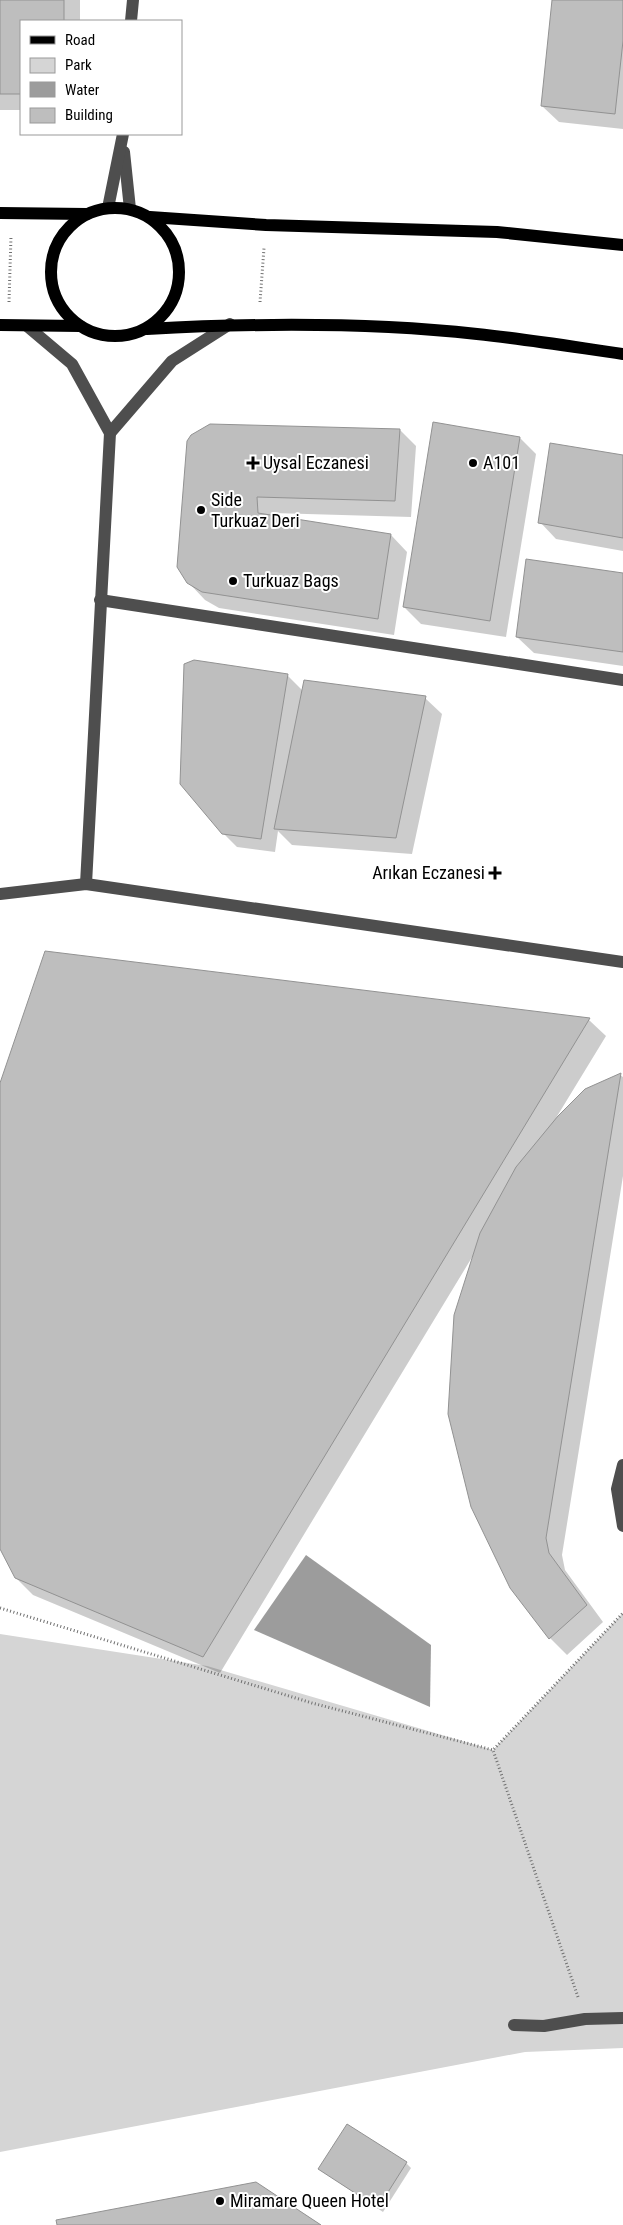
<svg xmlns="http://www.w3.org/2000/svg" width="623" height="2225" viewBox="0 0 623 2225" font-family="'Roboto Condensed',sans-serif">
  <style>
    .green { fill: #d5d5d5 }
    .water { fill: #9c9c9c }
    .shadow { fill: #0003 }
    .building { fill: #bebebe; stroke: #929292 }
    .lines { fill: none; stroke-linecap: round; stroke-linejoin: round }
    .path { stroke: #707070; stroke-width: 3; stroke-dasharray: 1 2.5; stroke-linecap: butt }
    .minor { stroke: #4e4e4e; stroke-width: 12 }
    .major { stroke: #000; stroke-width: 12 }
    .poi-dot { fill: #000; stroke: #fff; stroke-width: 2 }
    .labels { text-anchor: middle; stroke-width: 4; stroke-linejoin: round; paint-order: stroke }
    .poi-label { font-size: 18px; fill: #000; stroke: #fff; text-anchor: start }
  </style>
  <rect width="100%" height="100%" fill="#fff"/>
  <polygon class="green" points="623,1613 623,2048 525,2052 0,2152 0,1634 207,1666 493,1750"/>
  <polygon class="water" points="306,1555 431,1645 430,1707 254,1630"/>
  <g class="shadow">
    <polygon points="0,0 80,0 80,21 21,21 21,110 0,110"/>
    <polygon points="553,0 623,0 623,129 559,122 542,106"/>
    <polygon points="400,430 416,446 411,517 272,513 273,516 391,535 407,552 394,635 219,608 205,600 188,582 188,441"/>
    <polygon points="520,438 536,454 506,637 421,624 404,607"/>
    <polygon points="623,456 623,551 556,539 540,522"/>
    <polygon points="623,574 623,666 534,653 517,637"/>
    <polygon points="287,675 303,691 425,698 442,714 412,854 292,845 278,831 275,852 237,847 223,833"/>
    <polygon points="46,953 589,1020 606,1036 556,1118 620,1075 623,1077 623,1176 562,1555 565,1570 603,1622 567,1655 550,1638 511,1587 474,1254 220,1673 33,1595 16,1578 0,1546 0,1087"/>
    <polygon points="406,2163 411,2168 383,2212 319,2169"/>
  </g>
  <g class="building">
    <polygon points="0,0 64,0 64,21 21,21 21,94 0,94"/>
    <polygon points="552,0 623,0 623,41 615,114 541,106"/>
    <polygon points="433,422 520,437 490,621 403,607"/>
    <polygon points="210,424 400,429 395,501 257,497 258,513 391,534 378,619 202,592 187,583 177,567 187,441 191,435"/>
    <polygon points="550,443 623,455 623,538 538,523"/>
    <polygon points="526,559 623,573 623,652 516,637"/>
    <polygon points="194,660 288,674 261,839 222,834 180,784 184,664"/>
    <polygon points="304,680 426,696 396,838 274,829"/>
    <polygon points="45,951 590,1018 203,1657 15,1578 0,1549 0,1083"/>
    <polygon points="621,1073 546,1538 549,1553 587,1605 549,1639 510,1588 471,1507 448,1414 454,1315 480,1233 516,1167 558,1116 585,1089"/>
    <polygon points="347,2124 407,2162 378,2208 318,2169"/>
    <polygon points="256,2182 321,2225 57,2225 56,2220"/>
  </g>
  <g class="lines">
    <g class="path">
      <polyline points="9,302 11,236"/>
      <polyline points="260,302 264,248"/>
      <polyline points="0,1608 312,1703 493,1750"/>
      <polyline points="578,1997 493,1750 623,1613"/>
    </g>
    <g class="minor">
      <polyline points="131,21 133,0"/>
      <polyline points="124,152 130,209"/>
      <polyline points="108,208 123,134"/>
      <polyline points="27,326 72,364 110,433 86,884"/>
      <polyline points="110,433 172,361 230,324"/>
      <polyline points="100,600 623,680"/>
      <polyline points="0,894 86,884 623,962"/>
      <polyline points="623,1465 617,1489 623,1526"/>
      <polyline points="514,2025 544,2026 585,2019 623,2018"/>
    </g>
    <g class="major">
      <circle cx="115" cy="272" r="64"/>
      <polyline points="0,213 87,214"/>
      <polyline points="150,217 266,225 497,232 623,245"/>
      <polyline points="0,325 80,326"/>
      <path d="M147 329C257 323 367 322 477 334 525 339 574 347 623 354"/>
    </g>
  </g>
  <g class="poi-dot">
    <path d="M250.5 455.5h5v5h5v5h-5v5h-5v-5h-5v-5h5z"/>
    <circle cx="473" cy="463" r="5"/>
    <circle cx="201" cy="510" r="5"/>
    <circle cx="233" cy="581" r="5"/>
    <path d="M492.5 865.5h5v5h5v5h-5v5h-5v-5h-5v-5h5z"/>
    <circle cx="220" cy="2201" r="5"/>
  </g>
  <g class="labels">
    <g class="poi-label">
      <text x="263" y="469">Uysal Eczanesi</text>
      <text x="483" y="469">A101</text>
      <text x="211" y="506">Side<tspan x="211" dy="21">Turkuaz Deri</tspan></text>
      <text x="243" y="587">Turkuaz Bags</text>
      <text x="485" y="879" text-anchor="end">Arıkan Eczanesi</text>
      <text x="230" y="2207">Miramare Queen Hotel</text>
    </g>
  </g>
  <rect x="20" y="20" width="162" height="115" fill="#ffffff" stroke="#999999"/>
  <rect x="30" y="36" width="25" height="8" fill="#000000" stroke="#999999"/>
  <text x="65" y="45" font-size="15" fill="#000000">Road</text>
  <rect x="30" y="58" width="25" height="15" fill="#d5d5d5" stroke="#999999"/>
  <text x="65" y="70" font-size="15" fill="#000000">Park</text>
  <rect x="30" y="82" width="25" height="15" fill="#9c9c9c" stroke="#999999"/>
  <text x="65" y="95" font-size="15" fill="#000000">Water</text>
  <rect x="30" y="108" width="25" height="15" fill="#bebebe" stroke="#999999"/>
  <text x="65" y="120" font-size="15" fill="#000000">Building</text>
</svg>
